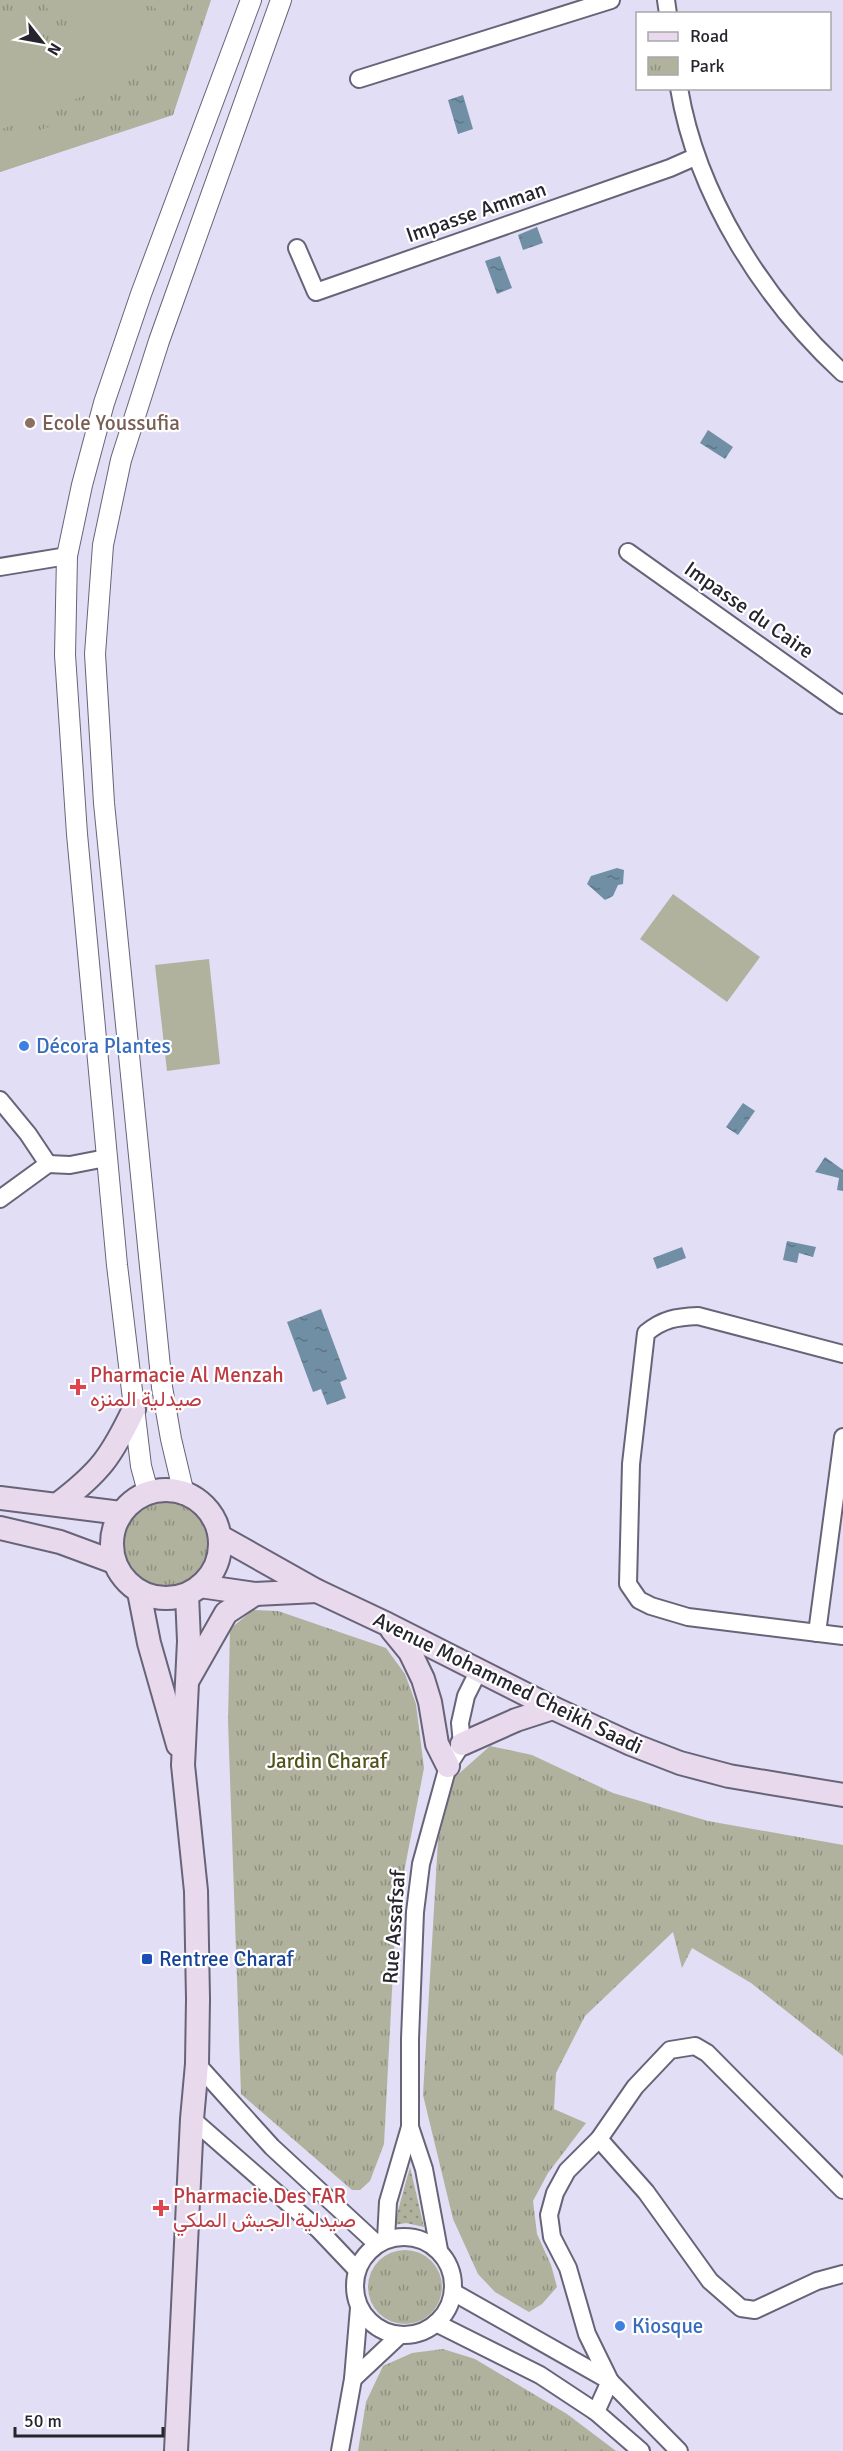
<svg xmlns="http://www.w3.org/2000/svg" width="843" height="2451" viewBox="0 0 843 2451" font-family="Signika,Vazirmatn,sans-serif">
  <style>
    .grass { fill: url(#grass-dots) }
    .park { fill: url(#park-tufts) }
    .garden { fill: #b0b29d }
    .water { fill: url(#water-ripples) }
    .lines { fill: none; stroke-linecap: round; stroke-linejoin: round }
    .minor-casing { stroke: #676478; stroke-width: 20 }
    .tertiary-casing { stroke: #676478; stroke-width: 22 }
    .secondary-casing { stroke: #676478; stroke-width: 26 }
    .minor { stroke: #fff; stroke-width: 16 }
    .tertiary { stroke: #fff; stroke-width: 20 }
    .secondary { stroke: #e9d9ec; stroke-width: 22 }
    .education-dot { fill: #8d6e63; stroke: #fff; stroke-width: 2 }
    .shop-dot { fill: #3f7fe0; stroke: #fff; stroke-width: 2 }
    .health-dot { fill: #e0444e; stroke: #fff; stroke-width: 2 }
    .transit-dot { fill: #1a4fb4; stroke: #fff; stroke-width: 2 }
    .labels { text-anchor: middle; stroke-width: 4.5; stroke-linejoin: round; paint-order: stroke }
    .street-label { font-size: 21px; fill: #26242d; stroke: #fff }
    .education-label { font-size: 21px; fill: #785e54; stroke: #fff; text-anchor: start }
    .shop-label { font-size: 21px; fill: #366cbe; stroke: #fff; text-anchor: start }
    .health-label { font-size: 21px; fill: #be3a42; stroke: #fff; text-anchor: start }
    .park-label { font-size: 21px; fill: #52531a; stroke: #fff }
    .transit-label { font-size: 21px; fill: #164399; stroke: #fff; text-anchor: start }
  </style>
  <defs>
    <pattern id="grass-dots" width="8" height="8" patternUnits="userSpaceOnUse" patternTransform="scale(1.5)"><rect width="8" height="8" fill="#b0b29d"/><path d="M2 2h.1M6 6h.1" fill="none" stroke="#8f9180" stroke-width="1.8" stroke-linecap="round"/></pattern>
    <pattern id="park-tufts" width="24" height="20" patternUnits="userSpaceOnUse" patternTransform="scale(1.5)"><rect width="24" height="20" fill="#b0b29d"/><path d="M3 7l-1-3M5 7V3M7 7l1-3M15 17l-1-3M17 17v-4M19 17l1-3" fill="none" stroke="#8f9180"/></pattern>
    <pattern id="water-ripples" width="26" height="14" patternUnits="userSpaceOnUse" patternTransform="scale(1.5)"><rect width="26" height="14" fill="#708fa4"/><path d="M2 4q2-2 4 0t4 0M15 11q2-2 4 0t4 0" fill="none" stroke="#5c7586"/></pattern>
  </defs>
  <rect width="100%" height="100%" fill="#e1def5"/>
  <polygon class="grass" points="410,2167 424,2227 406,2223 394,2225"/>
  <g class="park">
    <polygon points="0,0 211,0 173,115 0,172"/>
    <circle cx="165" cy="1545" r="43"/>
    <polygon points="253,1610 278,1611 386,1648 405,1674 416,1704 424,1768 396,1914 384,2144 370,2181 360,2190 352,2190 241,2094 228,1721 230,1629"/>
    <polygon points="490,1746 532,1755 613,1793 708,1821 843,1845 843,2056 751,1983 692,1948 682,1968 673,1932 585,2016 556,2073 554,2109 586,2123 548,2173 533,2201 537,2234 551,2265 557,2287 542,2304 529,2312 495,2292 478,2274 453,2219 423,2095 438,1841 454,1778"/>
    <circle cx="405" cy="2287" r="37"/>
    <polygon points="443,2349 475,2359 567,2414 616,2451 358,2451 366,2402 383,2366 412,2353"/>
  </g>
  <g class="garden">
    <polygon points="24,0 35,24 26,30 36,50 43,46 47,53 55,49 58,53 67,48 65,43 71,40 68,34 72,31 62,11 53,15 40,0 125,0 173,31 157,52 129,77 0,130 0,27"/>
    <polygon points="141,0 187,0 178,22"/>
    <polygon points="70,119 77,146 0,172 0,145"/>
    <polygon points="673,894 760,957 727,1002 640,939"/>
    <polygon points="209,959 220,1064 167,1071 155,965"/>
  </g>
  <g class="water">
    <polygon points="463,95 473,129 458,134 448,100"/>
    <polygon points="537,227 543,243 523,250 518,235"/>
    <polygon points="500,256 512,288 497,294 485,261"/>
    <polygon points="708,430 733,447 725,459 700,443"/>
    <polygon points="617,868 624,870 623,884 618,885 613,896 605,900 587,884 591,876"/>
    <polygon points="743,1103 755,1111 738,1135 726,1127"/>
    <polygon points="825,1157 843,1170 843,1191 837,1190 839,1178 815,1172"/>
    <polygon points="787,1241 816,1247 813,1257 799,1253 797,1263 783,1260"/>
    <polygon points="682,1247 686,1258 657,1269 653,1258"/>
    <polygon points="321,1309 347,1379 340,1382 346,1398 327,1405 321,1389 313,1392 287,1322"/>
  </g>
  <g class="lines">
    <defs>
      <g id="minor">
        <polyline points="666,0 668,14"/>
        <polyline points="359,79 611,0"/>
        <path d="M679 88C697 196 764 300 843 373"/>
        <polyline points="297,248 316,292 670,168 695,157"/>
        <polyline points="628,552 843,705"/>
        <polyline points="0,567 67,556"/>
        <polyline points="0,1100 28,1134 48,1164 0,1199"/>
        <polyline points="48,1164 70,1165 106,1158"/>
        <path d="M843 1354 698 1316C676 1317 663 1319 646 1333L631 1464 628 1584 639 1600 651 1606 688 1617 843 1636"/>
        <polyline points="817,1633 843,1437"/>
        <polyline points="197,2064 272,2147 377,2244"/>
        <polyline points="192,2119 319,2230 357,2270"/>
        <polyline points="410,2127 424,2169 439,2250"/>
        <polyline points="599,2139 646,2192 710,2281 741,2308 755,2310 817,2281 843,2274"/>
        <circle cx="404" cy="2286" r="49"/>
        <polyline points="386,2239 388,2202 410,2127 410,2039 415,1912 421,1864 448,1766 462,1744 460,1723 466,1696 479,1670"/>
        <polyline points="453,2292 610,2381 679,2451"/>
        <polyline points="436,2323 540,2375 596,2412 641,2451"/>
        <polyline points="353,2379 400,2335"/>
        <polyline points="596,2412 610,2381 587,2334 568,2268 552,2237 549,2215 555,2193 567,2171 599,2139 635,2087 670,2050 695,2046 707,2053 843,2190"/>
        <polyline points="340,2451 353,2379 359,2308"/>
      </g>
      <g id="tertiary">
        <polyline points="148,1492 141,1466 117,1265 77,834 65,655 67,556 82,485 104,403 141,294 251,0"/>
        <polyline points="184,1494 171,1439 162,1387 104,803 95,654 103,545 121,460 159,341 281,0"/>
      </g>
      <g id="secondary">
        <circle cx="166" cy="1544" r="54"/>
        <polyline points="0,1498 121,1513"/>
        <path d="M58 1504C100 1472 111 1457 134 1409"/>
        <polyline points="0,1528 60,1542 114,1562"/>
        <polyline points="221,1537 317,1591 387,1624 553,1708 631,1744 680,1763 729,1776 843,1795"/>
        <polyline points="200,1586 255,1594 317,1591"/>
        <polyline points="139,1592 149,1643 178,1745"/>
        <polyline points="392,1630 410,1652 423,1679 430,1702 437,1744 448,1766"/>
        <polyline points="189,1678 226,1613 255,1594"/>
        <polyline points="462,1744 516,1720 553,1708"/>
        <polyline points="176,2451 192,2119 197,2064 198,1999 196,1891 183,1765 189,1641 187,1595"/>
      </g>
    </defs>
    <use href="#minor" class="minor-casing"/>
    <use href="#tertiary" class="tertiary-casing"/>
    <use href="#secondary" class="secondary-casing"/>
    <use href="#minor" class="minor"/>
    <use href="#tertiary" class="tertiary"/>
    <use href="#secondary" class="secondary"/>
  </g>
  <circle class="education-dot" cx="30" cy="423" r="6"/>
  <g class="shop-dot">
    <circle cx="24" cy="1046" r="6"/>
    <circle cx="620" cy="2326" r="6"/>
  </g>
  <g class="health-dot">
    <path d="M75 1378h6v6h6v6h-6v6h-6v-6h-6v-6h6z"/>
    <path d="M158 2199h6v6h6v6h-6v6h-6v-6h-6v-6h6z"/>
  </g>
  <rect class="transit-dot" x="141" y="1953" width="12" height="12" rx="3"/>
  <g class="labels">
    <g class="street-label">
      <text transform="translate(476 212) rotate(-19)" y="7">Impasse Amman</text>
      <text transform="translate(749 610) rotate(35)" y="7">Impasse du Caire</text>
      <text transform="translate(508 1683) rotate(26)" y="7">Avenue Mohammed Cheikh Saadi</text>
      <text transform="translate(394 1927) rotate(-86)" y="7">Rue Assafsaf</text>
    </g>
    <g class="education-label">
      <text x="42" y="430">Ecole Youssufia</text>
    </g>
    <g class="shop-label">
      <text x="36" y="1053">Décora Plantes</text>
      <text x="632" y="2333">Kiosque</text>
    </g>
    <g class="health-label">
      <text x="90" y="1382">Pharmacie Al Menzah<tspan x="90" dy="24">صيدلية المنزه</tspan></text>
      <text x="173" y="2203">Pharmacie Des FAR<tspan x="173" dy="24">صيدلية الجيش الملكي</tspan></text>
    </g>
    <g class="park-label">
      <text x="327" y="1768">Jardin Charaf</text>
    </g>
    <g class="transit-label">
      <text x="159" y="1966">Rentree Charaf</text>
    </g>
  </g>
  <rect x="636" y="12" width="195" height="78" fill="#ffffff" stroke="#a8a7ab" stroke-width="1.5"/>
  <rect x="648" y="32" width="30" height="9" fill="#e9d9ec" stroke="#a8a7ab" stroke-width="1.5"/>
  <text x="690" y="42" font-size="18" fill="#26242d">Road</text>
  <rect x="648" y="57" width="30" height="18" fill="url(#park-tufts)" stroke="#a8a7ab" stroke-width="1.5"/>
  <text x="690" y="72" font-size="18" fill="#26242d">Park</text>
  <g transform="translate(42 42) rotate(121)" stroke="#ffffff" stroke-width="4.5" paint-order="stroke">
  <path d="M0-4.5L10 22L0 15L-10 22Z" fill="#26242d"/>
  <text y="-9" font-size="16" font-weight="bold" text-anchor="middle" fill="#26242d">N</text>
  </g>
  <path d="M15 2427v9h148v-9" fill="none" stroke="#26242d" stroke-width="3"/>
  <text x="24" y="2427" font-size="18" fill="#26242d" stroke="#ffffff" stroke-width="4.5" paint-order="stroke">50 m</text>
</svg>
